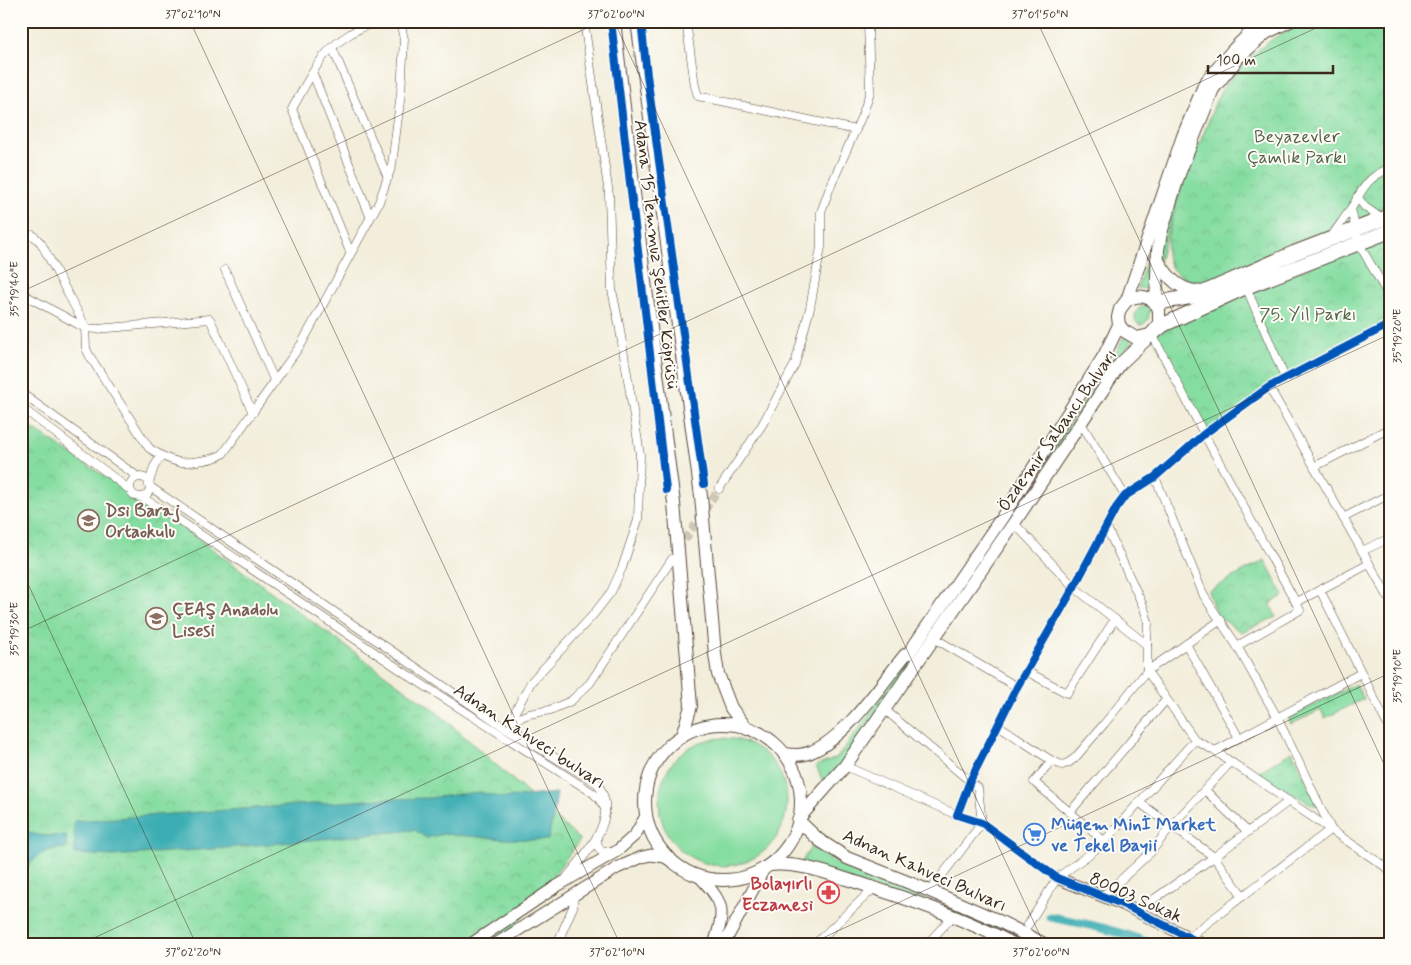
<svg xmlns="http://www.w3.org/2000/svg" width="1411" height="965" viewBox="0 0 1411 965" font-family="Mynerve,sans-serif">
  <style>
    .grass { fill: #86dda1; stroke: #608460 }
    .park { fill: url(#park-crowns); stroke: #608460 }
    .water { fill: #3badb3; stroke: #3b6c68 }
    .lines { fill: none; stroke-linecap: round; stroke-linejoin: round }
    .canal { stroke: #3badb3; stroke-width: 9 }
    .street-tunnel { stroke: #cec7b5; stroke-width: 8; stroke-dasharray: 8 4; stroke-linecap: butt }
    .street-casing { stroke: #57473a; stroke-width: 9 }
    .secondary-casing { stroke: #57473a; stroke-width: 13 }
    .primary-casing { stroke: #57473a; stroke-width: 14 }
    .highway-casing { stroke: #57473a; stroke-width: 16 }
    .street { stroke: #fff; stroke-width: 8 }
    .secondary { stroke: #fff; stroke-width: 11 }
    .primary { stroke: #fff; stroke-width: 12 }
    .highway { stroke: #fff; stroke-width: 14 }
    .cycleway-casing { stroke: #fdfcf7; stroke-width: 11 }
    .cycleway { stroke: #0057b8; stroke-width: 8 }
    .ticks { fill: none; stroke: #3b2a1e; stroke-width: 1; stroke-opacity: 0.45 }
    .labels { text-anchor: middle; stroke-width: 4; stroke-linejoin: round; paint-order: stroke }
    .park-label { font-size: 18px; fill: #526045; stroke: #fdfcf7 }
    .street-label { font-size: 18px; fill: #3b2a1e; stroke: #fdfcf7 }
    .education-label { font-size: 18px; font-weight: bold; fill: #785e54; stroke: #fdfcf7; text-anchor: start }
    .shop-label { font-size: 18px; font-weight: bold; fill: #366cbe; stroke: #fdfcf7; text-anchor: start }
    .health-label { font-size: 18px; font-weight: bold; fill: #be3a42; stroke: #fdfcf7; text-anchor: end }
    .neatline { fill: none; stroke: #3b2a1e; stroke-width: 2 }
    .ticks-label { font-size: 12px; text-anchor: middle; fill: #3b2a1e }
  </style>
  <defs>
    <pattern id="park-crowns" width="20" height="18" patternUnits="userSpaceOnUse" patternTransform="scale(1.25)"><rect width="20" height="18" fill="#86dda1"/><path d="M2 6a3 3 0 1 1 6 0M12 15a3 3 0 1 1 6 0" fill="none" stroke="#75be8a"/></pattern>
  </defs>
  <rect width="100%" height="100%" fill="#fdfcf7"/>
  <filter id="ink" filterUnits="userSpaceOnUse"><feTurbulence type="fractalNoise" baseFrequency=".02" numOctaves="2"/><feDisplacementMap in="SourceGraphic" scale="10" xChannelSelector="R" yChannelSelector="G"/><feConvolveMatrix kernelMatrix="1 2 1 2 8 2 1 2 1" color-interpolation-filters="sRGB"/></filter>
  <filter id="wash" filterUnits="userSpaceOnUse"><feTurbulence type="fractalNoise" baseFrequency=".0096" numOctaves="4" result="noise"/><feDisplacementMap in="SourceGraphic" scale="20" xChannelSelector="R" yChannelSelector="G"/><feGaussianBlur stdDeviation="1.12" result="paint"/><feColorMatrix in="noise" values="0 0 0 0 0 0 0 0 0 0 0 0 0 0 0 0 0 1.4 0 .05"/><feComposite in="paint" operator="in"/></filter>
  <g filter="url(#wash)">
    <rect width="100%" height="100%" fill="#f3eedb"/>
    <g class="grass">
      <polygon points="1274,21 1279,21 1209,87 1151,289 1137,288 1208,86"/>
      <polygon points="1148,305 1150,309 1148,320 1142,325 1138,324 1135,320 1135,314 1139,308"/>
      <polygon points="1124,336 1133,341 1120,356 994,543 840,765 823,782 816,766 837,758 863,723 1040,468 1116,353"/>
      <circle cx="723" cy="802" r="64"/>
      <polygon points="811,847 843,867 1005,930 1030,944 1022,944 1003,933 801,863"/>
    </g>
    <g class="park">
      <path d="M1312 21H1390V210L1199 283C1184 279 1173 275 1168 260 1159 235 1197 149 1208 123 1212 112 1216 98 1223 88 1247 57 1273 32 1312 21Z"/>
      <polygon points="1390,233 1390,324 1285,378 1204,434 1152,334"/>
      <polygon points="21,421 186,530 438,713 580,840 504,942 21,944"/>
      <polygon points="1265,560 1284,596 1270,603 1276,617 1241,632 1219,617 1215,611 1208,591"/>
      <polygon points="1356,684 1364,699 1325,718 1321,710 1291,724 1288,718"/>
      <polygon points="1292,751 1317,803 1315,806 1256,774"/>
    </g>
    <g class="water">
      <polygon points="479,792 504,798 557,793 554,813 548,840 503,839 444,834 426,838 415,830 226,848 112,856 75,854 74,821 382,799 428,798"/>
      <path d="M21 827C35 838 49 836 66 835L67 848C44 847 26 861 21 883Z"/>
    </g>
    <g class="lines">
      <path class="canal" d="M1050 917C1086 923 1118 931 1152 944"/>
    </g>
  </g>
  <g filter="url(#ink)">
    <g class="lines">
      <polyline class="street-tunnel" points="678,550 719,489"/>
      <defs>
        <g id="street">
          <polyline points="686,21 695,86 698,96 856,130"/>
          <polyline points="332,47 388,178"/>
          <polyline points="313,74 370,216"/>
          <polyline points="1357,197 1365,207 1382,219"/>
          <polyline points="1351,209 1359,244 1390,298"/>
          <path d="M1331 237C1337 228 1344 219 1350 210 1364 189 1364 179 1390 168"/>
          <polyline points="21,238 33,235 41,243 84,324 85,328 97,329 210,319 253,413"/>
          <path d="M350 252 292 109C302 92 311 72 324 56 337 40 359 27 378 21"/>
          <polyline points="225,270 275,382"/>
          <polyline points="1246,287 1285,378"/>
          <path d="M21 293 85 328 86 348 89 355 149 448C158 454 168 460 179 462 190 463 214 460 223 454L302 343 379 202 392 165 401 93 404 39 401 26 395 21"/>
          <polyline points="1152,334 1204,434 1300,610 1237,646"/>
          <polyline points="1269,387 1390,600"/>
          <polyline points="21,393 138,477"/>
          <polyline points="21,407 130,490"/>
          <polyline points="1081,423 1125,496"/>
          <polyline points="1314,467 1390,428"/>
          <circle cx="140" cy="487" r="10"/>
          <polyline points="1155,477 1204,596 1237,646 1277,717 1331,829 1189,937"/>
          <polyline points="149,483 154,467 161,456"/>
          <path d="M149 486 501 725 597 783C621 817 588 851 567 877"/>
          <polyline points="719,489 762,425 795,364 810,308 821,247 821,212 829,190 863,113 870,92 868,21"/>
          <polyline points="141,497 173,516 414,679 593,793 599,799 604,807"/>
          <polyline points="1343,518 1382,498"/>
          <polyline points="1014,523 1074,587 1147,645 1147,671 1195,740 1215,751 1390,870"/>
          <polyline points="1106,526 1144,608 1148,622 1147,645"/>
          <polyline points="1362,551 1390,538"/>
          <polyline points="1320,590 1390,730"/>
          <polyline points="1297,602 1369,564"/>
          <polyline points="934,638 1017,687"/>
          <polyline points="1186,644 1239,738"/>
          <polyline points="1026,671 1067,693 1115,619"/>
          <polyline points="884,709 978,788 982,823 930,891"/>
          <polyline points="513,720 516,710 531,682 593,615 611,592 622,568 638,520 640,454 619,324 612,290 609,195 584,21"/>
          <polyline points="511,721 529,714 550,710 571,701 590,683 672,559"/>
          <polyline points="998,725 1052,761 1062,765 1068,763 1075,758 1104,724 1147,671 1221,620"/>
          <polyline points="1215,751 1361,673"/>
          <polyline points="1052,761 1034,782 1104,841"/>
          <polyline points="845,766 957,815"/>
          <polyline points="1205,790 1248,832"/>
          <polyline points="1140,803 1214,857 1243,896"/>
          <polyline points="1070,812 1166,700"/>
          <polyline points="597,837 598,847 602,852 613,852"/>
          <polyline points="1057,878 982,823 957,815 970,781 1017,687 1074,587 1116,508 1125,496 1155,477 1204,434 1269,387 1390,324"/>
          <polyline points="1102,897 1151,852 1171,826 1230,763"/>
          <polyline points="1137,911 1214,857 1289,801"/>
          <polyline points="1028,925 1057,878 1099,847 1195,740"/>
          <polyline points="557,944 573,907 574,895"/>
          <polyline points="815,944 874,888"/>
          <polyline points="927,944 953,916"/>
        </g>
        <g id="secondary">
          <path d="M700 877C724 903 726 910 714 944"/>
          <polyline points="1057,878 1122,904 1202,944"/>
          <polyline points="471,944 557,886 617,851 635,835 646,816"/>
          <polyline points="496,944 617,868 642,857 651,855 665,857 671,861"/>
          <polyline points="724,944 764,869"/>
        </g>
        <g id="primary">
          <polyline points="614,21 640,244 674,503 691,706 682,736"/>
          <polyline points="637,21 701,496 715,654 718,674 731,708 747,729"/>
          <path d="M1157 259C1169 279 1180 292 1205 292"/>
          <path d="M1127 300C1138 295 1146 295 1156 303"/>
          <polyline points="1119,325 1124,331 1136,338 1150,335"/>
          <circle cx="723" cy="802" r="78"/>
          <path d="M784 754C793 755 802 756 811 752 846 738 881 684 905 655L909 653 1003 516 1104 356 1119 325 1118 317 1120 309 1127 300 1183 136 1205 83 1233 50 1249 34 1269 21"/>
          <polyline points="799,818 845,766 1014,523 1120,364 1152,334 1159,323 1159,310 1156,303 1158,250 1161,233 1179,174 1213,89 1240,56 1266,33 1290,21"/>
          <polyline points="798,820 819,840 847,858 930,891 997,920 1044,944"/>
          <path d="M769 865C800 862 829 874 859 883 911 900 964 918 1013 944"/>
        </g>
        <g id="highway">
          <polyline points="1156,303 1196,296 1294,253 1390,216"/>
          <polyline points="1152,334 1163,325 1246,287 1390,231"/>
        </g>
      </defs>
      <use href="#street" class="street-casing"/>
      <use href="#secondary" class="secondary-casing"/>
      <use href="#primary" class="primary-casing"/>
      <use href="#highway" class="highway-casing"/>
      <use href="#street" class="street"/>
      <use href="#secondary" class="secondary"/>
      <use href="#primary" class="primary"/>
      <use href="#highway" class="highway"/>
      <defs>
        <g id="cycleway">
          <polyline points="611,21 666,490"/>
          <polyline points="641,21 647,75 704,484"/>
          <polyline points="1202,944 1122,904 1057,878 982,823 957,815 970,781 1017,687 1074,587 1116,508 1125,496 1155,477 1204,434 1269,387 1390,324"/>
        </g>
      </defs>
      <use href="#cycleway" class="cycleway-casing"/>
      <use href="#cycleway" class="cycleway"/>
    </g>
  </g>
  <path class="ticks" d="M190 21 620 944M614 21 1044 944M1037 21 1390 777M21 292 602 21M21 569 196 944M21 632 1331 21M81 944 1390 334M810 944 1390 673"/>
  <defs>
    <symbol id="school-ring" viewBox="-11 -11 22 22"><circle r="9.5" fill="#fdfcf7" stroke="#8d6e63" stroke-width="1.5"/><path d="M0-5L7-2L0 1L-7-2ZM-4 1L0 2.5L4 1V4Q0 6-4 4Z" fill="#8d6e63"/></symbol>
    <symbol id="supermarket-ring" viewBox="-11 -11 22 22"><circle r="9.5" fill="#fdfcf7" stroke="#3f7fe0" stroke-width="1.5"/><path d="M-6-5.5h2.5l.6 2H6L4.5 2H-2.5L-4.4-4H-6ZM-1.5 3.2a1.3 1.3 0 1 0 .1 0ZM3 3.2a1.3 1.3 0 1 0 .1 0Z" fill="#3f7fe0"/></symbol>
    <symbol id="pharmacy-ring" viewBox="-11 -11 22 22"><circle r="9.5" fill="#fdfcf7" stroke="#e0444e" stroke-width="1.5"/><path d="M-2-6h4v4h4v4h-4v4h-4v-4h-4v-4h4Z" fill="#e0444e"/></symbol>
  </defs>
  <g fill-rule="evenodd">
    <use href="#school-ring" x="76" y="508" width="25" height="25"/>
    <use href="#school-ring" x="144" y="606" width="25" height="25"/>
    <use href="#supermarket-ring" x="1022" y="822" width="25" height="25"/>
    <use href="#pharmacy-ring" x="816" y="880" width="25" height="25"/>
  </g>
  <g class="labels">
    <g class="park-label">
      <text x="1297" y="142">Beyazevler<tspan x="1297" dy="21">Çamlık Parkı</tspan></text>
      <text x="1308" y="320">75. Yıl Parkı</text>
    </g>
    <g class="street-label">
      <text transform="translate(657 254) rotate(83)" y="6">Adana 15 Temmuz Şehitler Köprüsü</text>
      <text transform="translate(1057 430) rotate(-55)" y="6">Özdemir Sabancı Bulvarı</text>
      <text transform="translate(530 736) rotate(33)" y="6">Adnan Kahveci bulvarı</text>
      <text transform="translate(925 870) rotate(24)" y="6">Adnan Kahveci Bulvarı</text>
      <text transform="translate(1136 897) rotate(24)" y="6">80003 Sokak</text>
    </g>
    <g class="education-label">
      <text x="105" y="516">Dsi Baraj<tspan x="105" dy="21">Ortaokulu</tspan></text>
      <text x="172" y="615">ÇEAŞ Anadolu<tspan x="172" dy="21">Lisesi</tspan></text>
    </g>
    <g class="shop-label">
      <text x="1051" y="830">Mügem Minİ Market<tspan x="1051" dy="21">ve Tekel Bayii</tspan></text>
    </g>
    <g class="health-label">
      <text x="813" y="889">Bolayırlı<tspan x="813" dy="21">Eczanesi</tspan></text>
    </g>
  </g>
  <rect width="1411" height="965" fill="none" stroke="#fdfcf7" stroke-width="55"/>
  <path d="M1208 65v8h125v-8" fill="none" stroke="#3b2a1e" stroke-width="2.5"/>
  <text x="1216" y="65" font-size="15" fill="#3b2a1e" stroke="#fdfcf7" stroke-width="4" paint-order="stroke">100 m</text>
  <rect x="28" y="28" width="1356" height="910" class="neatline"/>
  <g class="ticks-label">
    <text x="193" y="18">37°02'10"N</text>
    <text x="616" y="18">37°02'00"N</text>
    <text x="1040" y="18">37°01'50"N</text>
    <text transform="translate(14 289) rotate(-90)" y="4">35°19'40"E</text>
    <text transform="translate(1397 336) rotate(-90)" y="4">35°19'20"E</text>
    <text transform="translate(14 629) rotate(-90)" y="4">35°19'30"E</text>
    <text transform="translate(1397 676) rotate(-90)" y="4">35°19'10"E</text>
    <text x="193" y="956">37°02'20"N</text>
    <text x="617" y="956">37°02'10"N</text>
    <text x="1041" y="956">37°02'00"N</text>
  </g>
</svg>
